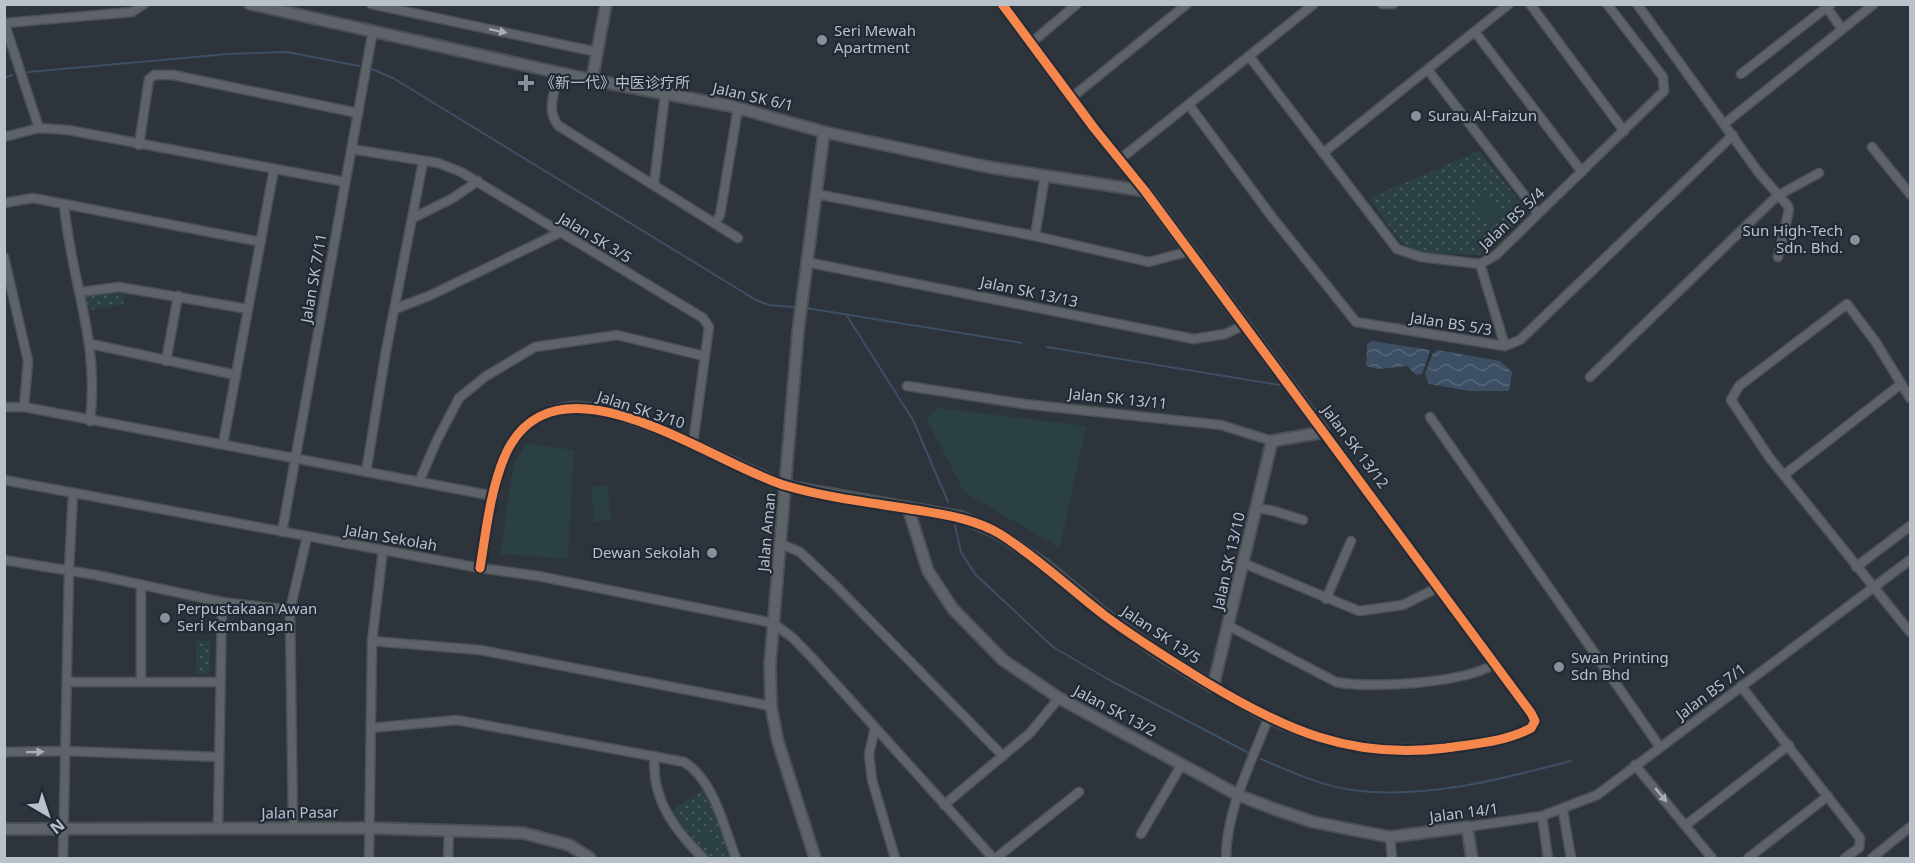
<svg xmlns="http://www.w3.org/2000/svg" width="1915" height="863" viewBox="0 0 1915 863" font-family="'Noto Sans','Noto Sans SC',sans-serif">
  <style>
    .park { fill: url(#park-dots) }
    .garden { fill: #2b4042 }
    .water { fill: url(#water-waves) }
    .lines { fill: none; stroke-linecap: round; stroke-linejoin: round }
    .stream { stroke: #3d4f65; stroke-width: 2 }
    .minor-casing { stroke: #4c5056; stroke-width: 11 }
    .tertiary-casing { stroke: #4c5056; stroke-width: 14 }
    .minor { stroke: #5e6269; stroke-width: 8 }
    .tertiary { stroke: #5e6269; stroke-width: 10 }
    .cycleway-casing { stroke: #212a36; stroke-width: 13 }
    .cycleway { stroke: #f5874c; stroke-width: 9 }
    .oneway { fill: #a7aeb7 }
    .poi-dot { fill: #889099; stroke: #212a36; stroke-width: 2 }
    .labels { text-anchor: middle; stroke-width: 4.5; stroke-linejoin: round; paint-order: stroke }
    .poi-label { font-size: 15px; fill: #b9c1cb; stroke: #212a36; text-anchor: start }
    .street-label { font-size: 15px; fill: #b9c1cb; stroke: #212a36 }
  </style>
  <defs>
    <pattern id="park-dots" width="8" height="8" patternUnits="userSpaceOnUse" patternTransform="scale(1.5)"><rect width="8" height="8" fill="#2b4042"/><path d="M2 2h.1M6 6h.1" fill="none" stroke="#485a5c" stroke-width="1.8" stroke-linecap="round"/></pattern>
    <pattern id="water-waves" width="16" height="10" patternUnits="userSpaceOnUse" patternTransform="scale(1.5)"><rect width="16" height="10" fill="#3d4f65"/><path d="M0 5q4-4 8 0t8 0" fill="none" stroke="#57677a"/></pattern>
  </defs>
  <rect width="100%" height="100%" fill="#2e343b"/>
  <g class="park">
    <polygon points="1479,151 1529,213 1484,255 1420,253 1401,242 1369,198"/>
    <polygon points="118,292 125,293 123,305 89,310 85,296"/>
    <polygon points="196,641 210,641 210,673 196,674"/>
    <polygon points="703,790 715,814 732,858 709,858 671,811"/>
  </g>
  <g class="garden">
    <polygon points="1486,193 1502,209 1488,223 1472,206"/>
    <polygon points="939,408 1086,426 1060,548 964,492 926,418"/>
    <polygon points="526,444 574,450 568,559 500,554 514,462"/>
    <polygon points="608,485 611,520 594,522 591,487"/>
    <polygon points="710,831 721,845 713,851 702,838"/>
  </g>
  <g class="water">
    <polygon points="1372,341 1430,350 1422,374 1416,375 1407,366 1377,369 1366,366 1367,344"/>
    <polygon points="1438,350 1500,361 1512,372 1509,391 1470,391 1429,384 1425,374 1433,353"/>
  </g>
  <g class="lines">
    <g class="stream">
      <polyline points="372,69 393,78 756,300 769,305 793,307"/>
      <polyline points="28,72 228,54 287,52 359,66"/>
      <polyline points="4,78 12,75"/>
      <polyline points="806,308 1022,343"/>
      <polyline points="847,316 913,420 948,502"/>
      <polyline points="1047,347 1279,385"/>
      <polyline points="955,525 961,552 975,574 1053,647 1113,682 1249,753"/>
      <path d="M1261 759C1289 771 1322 786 1352 790 1425 800 1501 779 1571 761"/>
    </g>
    <defs>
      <g id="minor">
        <polyline points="371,4 597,52"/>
        <polyline points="1002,4 1094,128 1145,191"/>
        <polyline points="1382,4 1393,4"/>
        <polyline points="1530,4 1624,131"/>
        <polyline points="1637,4 1759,173 1788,206 1789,210 1778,257"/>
        <polyline points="1827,8 1842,29"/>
        <polyline points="4,22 39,128"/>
        <polyline points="5,23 132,12 144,4"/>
        <polyline points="1475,32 1582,172"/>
        <polyline points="1031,43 1077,4"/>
        <polyline points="1249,56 1397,249 1421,257 1480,264 1496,255 1664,91 1663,77 1607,4"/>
        <polyline points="1428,70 1538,213"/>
        <path d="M559 72C555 91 545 111 559 126L738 238"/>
        <polyline points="1741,74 1831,4"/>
        <polyline points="1071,98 1187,4"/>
        <polyline points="1189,105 1272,217 1356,322 1505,346 1520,340 1733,135"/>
        <polyline points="1724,124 1874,4"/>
        <polyline points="4,137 39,128 68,130 345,182"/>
        <polyline points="139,145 149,79 154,75 173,75 358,113"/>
        <polyline points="1872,147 1910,194"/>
        <polyline points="351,149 438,163 461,172 703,318 709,327 693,443"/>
        <polyline points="1323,153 1509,4"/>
        <polyline points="1119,160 1314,4"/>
        <polyline points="654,184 665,94"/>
        <polyline points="816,194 1035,236 1149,262 1190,251"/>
        <polyline points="4,203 33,198 261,242"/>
        <path d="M64 204C71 282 100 340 90 421"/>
        <polyline points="413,218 453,198 478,181"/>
        <polyline points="715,223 720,215 738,108"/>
        <polyline points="1035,236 1045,175"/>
        <polyline points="4,257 28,361 24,407"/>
        <polyline points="806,262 1194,339 1225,334 1244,325"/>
        <polyline points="1480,264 1505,346"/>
        <polyline points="80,292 119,287 248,309"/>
        <polyline points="395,309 431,295 559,233"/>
        <polyline points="91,344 236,375"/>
        <polyline points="166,361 178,296"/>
        <polyline points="1590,377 1777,196 1819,173"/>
        <polyline points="907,386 1024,404 1221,425 1272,441"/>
        <polyline points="1910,398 1875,341 1847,304 1739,386 1731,400 1769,457 1910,632"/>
        <polyline points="4,407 24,407 494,496"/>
        <polyline points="1430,417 1660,747"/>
        <polyline points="223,444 274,169"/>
        <polyline points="366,472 386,351 423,162"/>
        <polyline points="1784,475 1901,384"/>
        <polyline points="4,480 480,568 538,576 773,623 793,638 816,662 993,858"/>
        <polyline points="419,482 437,440 459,398 486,376 535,347 617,335 704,356"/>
        <polyline points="1256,508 1274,511 1303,520"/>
        <polyline points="282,532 373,30"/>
        <polyline points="781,544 800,552 836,586 1003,756"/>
        <polyline points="4,560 96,575 222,602 290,610"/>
        <polyline points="1243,563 1359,611 1403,605 1439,587"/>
        <polyline points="1856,567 1910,526"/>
        <path d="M480 568C487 528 490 479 512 444 524 424 548 408 572 406 590 405 608 412 625 418 681 436 733 461 786 486"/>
        <polyline points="1326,599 1351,541"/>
        <path d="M1229 626 1336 682C1371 689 1465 683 1494 664"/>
        <polyline points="372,641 480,650 771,706"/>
        <polyline points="67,682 220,682"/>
        <polyline points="141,682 141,585"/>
        <polyline points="1741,686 1860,838 1859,848 1845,858"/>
        <path d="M1213 687C1231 697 1250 710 1269 719 1334 750 1399 754 1469 745 1488 743 1521 739 1534 724L1531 713 1324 432"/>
        <path d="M371 728 457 720 684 762C714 780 724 828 736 858"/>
        <polyline points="875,728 869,754 872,780 895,858"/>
        <polyline points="4,752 65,751 219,757"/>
        <path d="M655 756C650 798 675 830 703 858"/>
        <polyline points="1635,765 1712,858"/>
        <polyline points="944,805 1030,733 1059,698"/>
        <polyline points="1563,811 1571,858"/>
        <polyline points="1542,816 1548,858"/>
        <polyline points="1686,825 1789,745"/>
        <polyline points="293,827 290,610 307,537"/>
        <polyline points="1467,827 1542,816 1597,795 1910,560"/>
        <polyline points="218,829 222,602"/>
        <polyline points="1141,834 1182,764"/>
        <polyline points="1390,837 1392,858"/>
        <polyline points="63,858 69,570 73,493"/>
        <polyline points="369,858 372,641 383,550"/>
        <polyline points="448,858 449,829"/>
        <polyline points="996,858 1079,792"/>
        <path d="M1226 858C1226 811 1251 763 1268 719"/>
        <polyline points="1748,858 1828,796"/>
        <polyline points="1872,858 1910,827"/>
      </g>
      <g id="tertiary">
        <polyline points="250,4 592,80 731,106 824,132 988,167 1145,191 1324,432 1272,441 1213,687 1158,653 1104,614 1044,564 998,533 961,517 786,486"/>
        <polyline points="592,80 606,4"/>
        <polyline points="908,508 928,571 953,609 1003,660 1059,698 1238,795 1277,810 1313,822 1390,837 1467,827 1472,858"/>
        <polyline points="4,829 370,828 523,833 569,845 590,858"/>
        <polyline points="815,858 778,742 771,706 770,664 798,332 824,132"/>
      </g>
    </defs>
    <use href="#minor" class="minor-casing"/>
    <use href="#tertiary" class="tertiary-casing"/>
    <use href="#minor" class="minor"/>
    <use href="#tertiary" class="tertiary"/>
    <defs>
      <path id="cycleway" d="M480 568C486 532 490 492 504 458 553 341 713 465 787 486 828 498 874 503 917 510 946 515 975 519 1000 534 1038 558 1069 588 1104 615 1136 639 1170 660 1204 681 1283 729 1350 760 1446 748 1473 744 1506 742 1531 728L1535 721 1531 713 1145 191 1094 128 1002 4"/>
    </defs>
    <use href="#cycleway" class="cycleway-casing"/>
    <use href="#cycleway" class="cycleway"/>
  </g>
  <defs><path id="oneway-solid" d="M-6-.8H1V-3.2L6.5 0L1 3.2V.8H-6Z" transform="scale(1.5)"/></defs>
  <g class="oneway">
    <use href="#oneway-solid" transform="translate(498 31) rotate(12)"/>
    <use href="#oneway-solid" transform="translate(35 752) rotate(-1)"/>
    <use href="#oneway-solid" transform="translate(1661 795) rotate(50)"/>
  </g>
  <g class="poi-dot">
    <circle cx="822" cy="40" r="6"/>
    <path d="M523 74h6v6h6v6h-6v6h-6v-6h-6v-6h6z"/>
    <circle cx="1416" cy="116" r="6"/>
    <circle cx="1855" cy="240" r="6"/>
    <circle cx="712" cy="553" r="6"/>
    <circle cx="165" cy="618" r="6"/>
    <circle cx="1559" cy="667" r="6"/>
  </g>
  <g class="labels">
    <g class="poi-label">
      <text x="834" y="36">Seri Mewah<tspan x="834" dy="17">Apartment</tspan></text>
      <text x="540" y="88">《新一代》中医诊疗所</text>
      <text x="1428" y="121">Surau Al-Faizun</text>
      <text x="1843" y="236" text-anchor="end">Sun High-Tech<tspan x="1843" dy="17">Sdn. Bhd.</tspan></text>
      <text x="700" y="558" text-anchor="end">Dewan Sekolah</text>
      <text x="177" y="614">Perpustakaan Awan<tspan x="177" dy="17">Seri Kembangan</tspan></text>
      <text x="1571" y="663">Swan Printing<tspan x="1571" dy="17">Sdn Bhd</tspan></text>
    </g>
    <g class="street-label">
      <text transform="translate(753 97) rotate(13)" y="5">Jalan SK 6/1</text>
      <text transform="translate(1512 219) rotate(-43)" y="5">Jalan BS 5/4</text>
      <text transform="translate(595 238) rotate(31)" y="5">Jalan SK 3/5</text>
      <text transform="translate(314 278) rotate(-80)" y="5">Jalan SK 7/11</text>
      <text transform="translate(1029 292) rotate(12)" y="5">Jalan SK 13/13</text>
      <text transform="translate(1451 324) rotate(9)" y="5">Jalan BS 5/3</text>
      <text transform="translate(1118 399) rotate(6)" y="5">Jalan SK 13/11</text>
      <text transform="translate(641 410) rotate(18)" y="5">Jalan SK 3/10</text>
      <text transform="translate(1355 447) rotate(53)" y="5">Jalan SK 13/12</text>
      <text transform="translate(767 532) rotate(-85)" y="5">Jalan Aman</text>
      <text transform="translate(391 538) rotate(10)" y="5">Jalan Sekolah</text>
      <text transform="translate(1229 561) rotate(-77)" y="5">Jalan SK 13/10</text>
      <text transform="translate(1161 635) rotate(34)" y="5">Jalan SK 13/5</text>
      <text transform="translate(1711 692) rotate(-37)" y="5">Jalan BS 7/1</text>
      <text transform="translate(1115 711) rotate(28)" y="5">Jalan SK 13/2</text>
      <text transform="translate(300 813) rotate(-1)" y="5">Jalan Pasar</text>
      <text transform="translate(1464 813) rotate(-7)" y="5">Jalan 14/1</text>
    </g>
  </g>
  <rect width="1915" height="863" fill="none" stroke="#b9c1cb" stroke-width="12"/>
  <g transform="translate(48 815) rotate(141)" stroke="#212a36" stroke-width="4.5" paint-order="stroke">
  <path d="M0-4.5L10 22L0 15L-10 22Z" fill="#b9c1cb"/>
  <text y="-9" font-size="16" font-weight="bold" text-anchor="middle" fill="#b9c1cb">N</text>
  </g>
</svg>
